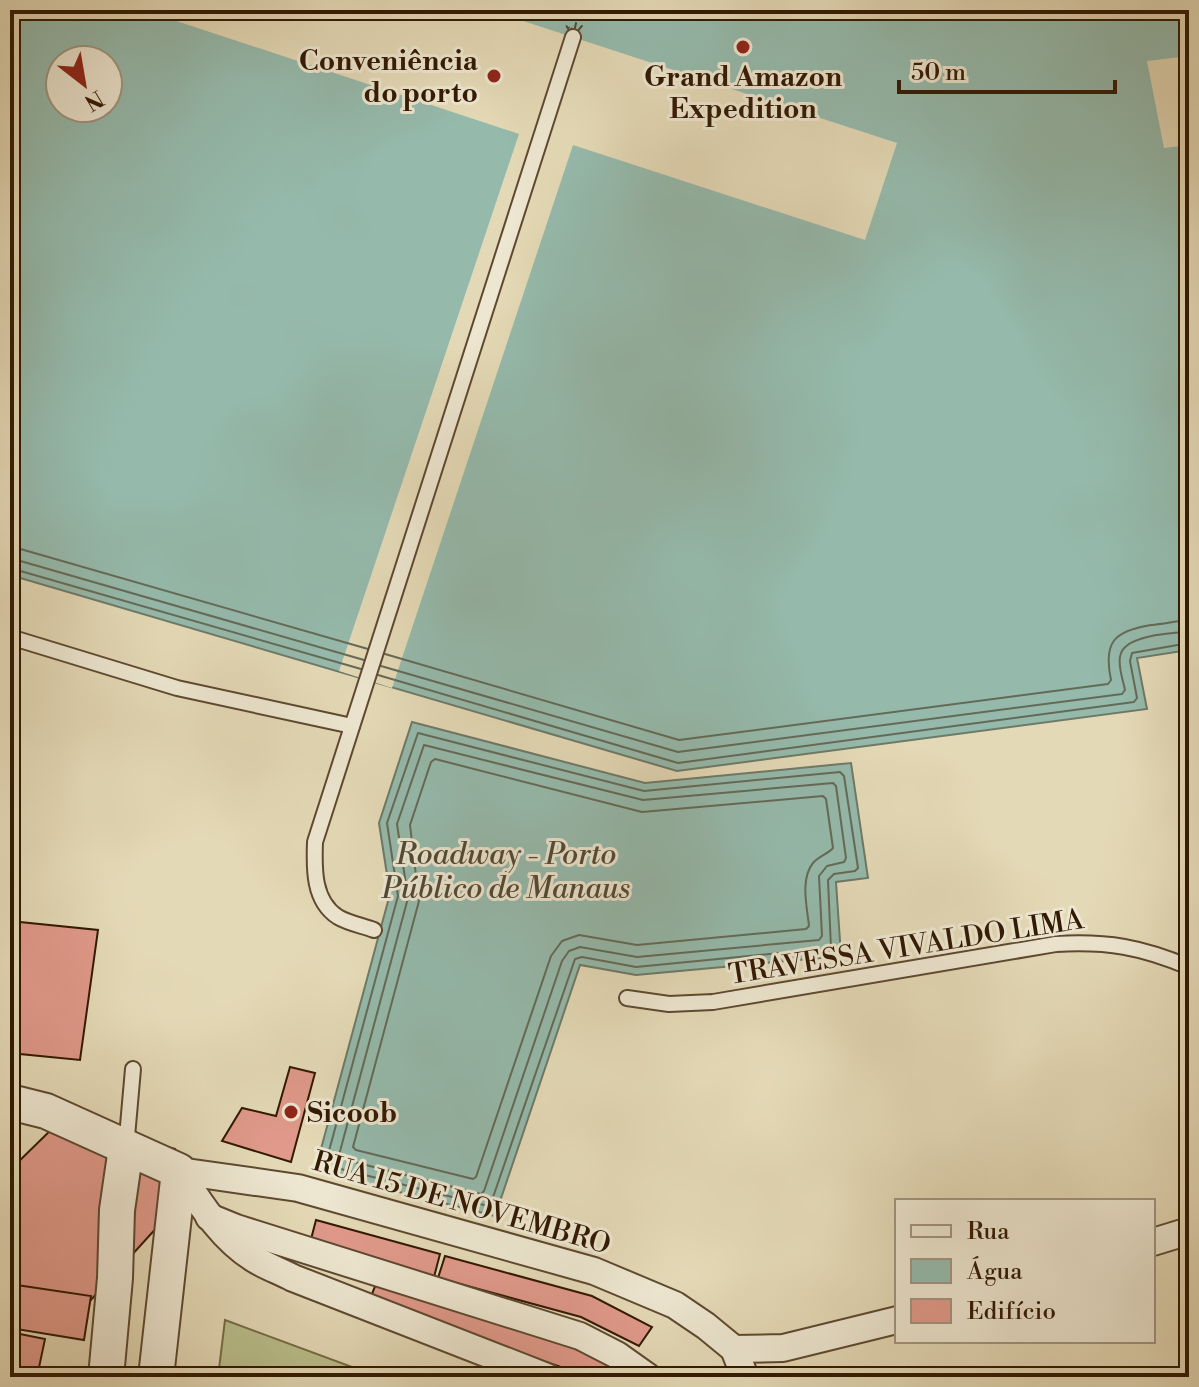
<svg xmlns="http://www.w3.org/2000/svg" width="1199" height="1387" viewBox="0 0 1199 1387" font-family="'Libre Bodoni',serif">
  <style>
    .green { fill: #b9be8b; stroke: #766c47; stroke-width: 2 }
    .water { fill: #95baac; stroke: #6d7a68; stroke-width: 2; fill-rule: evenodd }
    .pier { fill: #e4d9b6 }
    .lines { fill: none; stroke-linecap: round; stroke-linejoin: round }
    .shore { stroke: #646a58; stroke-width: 2 }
    .ferry { stroke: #504936; stroke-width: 2; stroke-dasharray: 10 8; stroke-linecap: butt }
    .building { fill: #e0998a; stroke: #321903; stroke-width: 2 }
    .service-casing { stroke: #5e4930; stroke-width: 18 }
    .minor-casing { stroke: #5e4930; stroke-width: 30 }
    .tertiary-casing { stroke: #5e4930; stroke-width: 38 }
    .service { stroke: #ede6d0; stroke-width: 14 }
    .minor { stroke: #ede6d0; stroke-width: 26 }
    .tertiary { stroke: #ede6d0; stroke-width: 34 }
    .poi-dot { fill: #8f2418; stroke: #ede6d0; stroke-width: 3 }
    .labels { text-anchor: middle; stroke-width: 6; stroke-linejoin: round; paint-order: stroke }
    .poi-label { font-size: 28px; font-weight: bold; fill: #321903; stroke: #ede6d0; text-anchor: end }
    .street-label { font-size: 28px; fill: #321903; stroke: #ede6d0 }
    .water-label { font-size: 30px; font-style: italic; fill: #504936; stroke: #ede6d0 }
  </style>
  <rect width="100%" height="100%" fill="#e4d9b6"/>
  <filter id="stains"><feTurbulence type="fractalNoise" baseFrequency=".0025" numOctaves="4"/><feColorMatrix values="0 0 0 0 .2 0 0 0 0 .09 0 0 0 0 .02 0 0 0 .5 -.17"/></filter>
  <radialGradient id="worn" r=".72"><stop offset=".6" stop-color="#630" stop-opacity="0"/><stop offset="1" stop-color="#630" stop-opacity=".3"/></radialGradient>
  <polygon class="green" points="225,1320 379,1377 218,1377"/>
  <g class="water">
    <path d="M10 10H1189V650L1137 658 1147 709 677 771 10 575ZM60 60H108V108H60Z"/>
    <polygon points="412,722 645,783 851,763 868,878 836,882 841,956 636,975 580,965 495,1216 315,1171 390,894 379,823"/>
  </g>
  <g class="pier">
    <polygon points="143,10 490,10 897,143 865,240 573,145 392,688 339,671 519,134"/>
    <polygon points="1189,56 1189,145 1164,148 1147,61"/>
  </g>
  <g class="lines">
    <g class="shore">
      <polyline points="10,546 368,649"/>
      <polyline points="10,558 364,660"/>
      <polyline points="10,568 361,669"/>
      <path d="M385 654 679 740 1108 684 1111 680C1103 642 1114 631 1151 625 1164 624 1176 621 1189 620"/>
      <path d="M381 666 678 752 1122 694 1125 690C1123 680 1118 667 1120 657 1122 635 1171 633 1189 632"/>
      <polyline points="378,675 678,763 1134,702 1137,698 1130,661 1132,653 1189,643"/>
      <polygon points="418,733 644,791 840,772 844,776 858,868 855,871 834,874 828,880 831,948 636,967 582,957 575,959 491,1203 488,1206 329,1166 326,1162 398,896 387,823"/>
      <polygon points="424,745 643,800 833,783 836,786 846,858 844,862 827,866 819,876 822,936 819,940 637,957 580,947 569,951 562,961 484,1191 481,1194 342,1159 339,1155 408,898 397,824"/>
      <path d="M435 759 642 812 823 796 826 799 833 848C828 854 819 856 813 863 800 879 807 907 809 926L806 929 637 945 579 935 562 941 551 956 476 1177 473 1179 356 1150 353 1147 419 901 410 825 431 762Z"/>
    </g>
    <g class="ferry">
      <polyline points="557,10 570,32"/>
      <polyline points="562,10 569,28"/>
      <polyline points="568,10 572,32"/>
      <polyline points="574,32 579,10"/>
      <polyline points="576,33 595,10"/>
    </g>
  </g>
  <g class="building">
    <polygon points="10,921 98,930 80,1060 10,1053"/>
    <polygon points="290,1067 315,1073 291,1162 222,1141 242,1108 276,1116"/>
    <polygon points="62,1119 175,1149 160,1224 90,1301 10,1286 10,1170"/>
    <polygon points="316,1220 440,1254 434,1277 310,1243"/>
    <polygon points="445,1256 592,1296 652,1327 639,1346 581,1317 438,1278"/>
    <polygon points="10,1284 91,1296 84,1340 10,1328"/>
    <polygon points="376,1284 564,1343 617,1365 612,1377 585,1377 558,1366 368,1304"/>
    <polygon points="10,1332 45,1339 37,1377 10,1377"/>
    <polygon points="908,1367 914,1377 890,1377"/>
  </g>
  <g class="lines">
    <defs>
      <g id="service">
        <polyline points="10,637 177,688 352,726"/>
        <path d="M374 930C363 926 348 923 338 917 313 901 314 868 315 842L573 37"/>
        <path d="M627 998 669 1004 713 1002 1056 944C1108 941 1141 947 1189 967"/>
        <polyline points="126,1148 133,1069"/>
      </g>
      <g id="minor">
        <polyline points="179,1171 298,1188 594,1271 675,1305 706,1326 734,1349 745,1377"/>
        <path d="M179 1171C200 1203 220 1237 253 1258 265 1266 280 1271 293 1278L547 1377"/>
        <polyline points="209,1217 236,1228 580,1336 617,1355 648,1377"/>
        <polyline points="1153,1242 1189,1231"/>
        <polyline points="734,1349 783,1348 897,1320"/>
      </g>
      <g id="tertiary">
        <polyline points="10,1102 46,1111 179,1171 156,1377"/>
        <polyline points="106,1377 115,1278 117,1210 126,1148"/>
      </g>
    </defs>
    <use href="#service" class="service-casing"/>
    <use href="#minor" class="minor-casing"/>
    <use href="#tertiary" class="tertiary-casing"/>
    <use href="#service" class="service"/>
    <use href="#minor" class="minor"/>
    <use href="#tertiary" class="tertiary"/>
  </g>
  <g class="poi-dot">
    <circle cx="743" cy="47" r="8"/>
    <circle cx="494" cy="76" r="8"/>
    <circle cx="291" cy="1112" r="8"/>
  </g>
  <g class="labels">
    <g class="poi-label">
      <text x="478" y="70">Conveniência<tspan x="478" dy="32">do porto</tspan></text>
      <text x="743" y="86" text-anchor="middle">Grand Amazon<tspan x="743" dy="32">Expedition</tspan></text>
      <text x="307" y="1122" text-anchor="start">Sicoob</text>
    </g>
    <g class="street-label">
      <text transform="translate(906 946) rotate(-9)" y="10">TRAVESSA VIVALDO LIMA</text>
      <text transform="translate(462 1202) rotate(16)" y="10">RUA 15 DE NOVEMBRO</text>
    </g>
    <g class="water-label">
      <text x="506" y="864">Roadway - Porto<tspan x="506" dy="34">Público de Manaus</tspan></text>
    </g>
  </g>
  <rect width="1199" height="1387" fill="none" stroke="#e4d9b6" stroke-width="40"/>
  <rect x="12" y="12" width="1175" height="1363" fill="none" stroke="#321903" stroke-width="4"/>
  <rect x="20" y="20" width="1159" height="1347" fill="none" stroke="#321903" stroke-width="2"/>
  <rect x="895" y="1199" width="260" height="144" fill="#ede6d0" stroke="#a2947e" stroke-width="2"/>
  <rect x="911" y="1225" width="40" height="12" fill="#ede6d0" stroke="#a2947e" stroke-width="2"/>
  <text x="967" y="1239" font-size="24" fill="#321903">Rua</text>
  <rect x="911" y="1259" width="40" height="24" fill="#95baac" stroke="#a2947e" stroke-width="2"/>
  <text x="967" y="1279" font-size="24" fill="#321903">Água</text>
  <rect x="911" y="1299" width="40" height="24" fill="#e0998a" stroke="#a2947e" stroke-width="2"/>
  <text x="967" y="1319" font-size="24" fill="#321903">Edifício</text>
  <g transform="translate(84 84) rotate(149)"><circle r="38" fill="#ede6d0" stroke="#a2947e" stroke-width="2"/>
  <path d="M0-6L14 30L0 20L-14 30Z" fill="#8f2418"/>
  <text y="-12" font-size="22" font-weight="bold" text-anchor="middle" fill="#321903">N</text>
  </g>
  <path d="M899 80v12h216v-12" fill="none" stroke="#321903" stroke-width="4"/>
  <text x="911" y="80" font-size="24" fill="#321903" stroke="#ede6d0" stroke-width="6" paint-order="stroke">50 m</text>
  <rect width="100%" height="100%" filter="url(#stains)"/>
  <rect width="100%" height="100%" fill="url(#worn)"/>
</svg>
